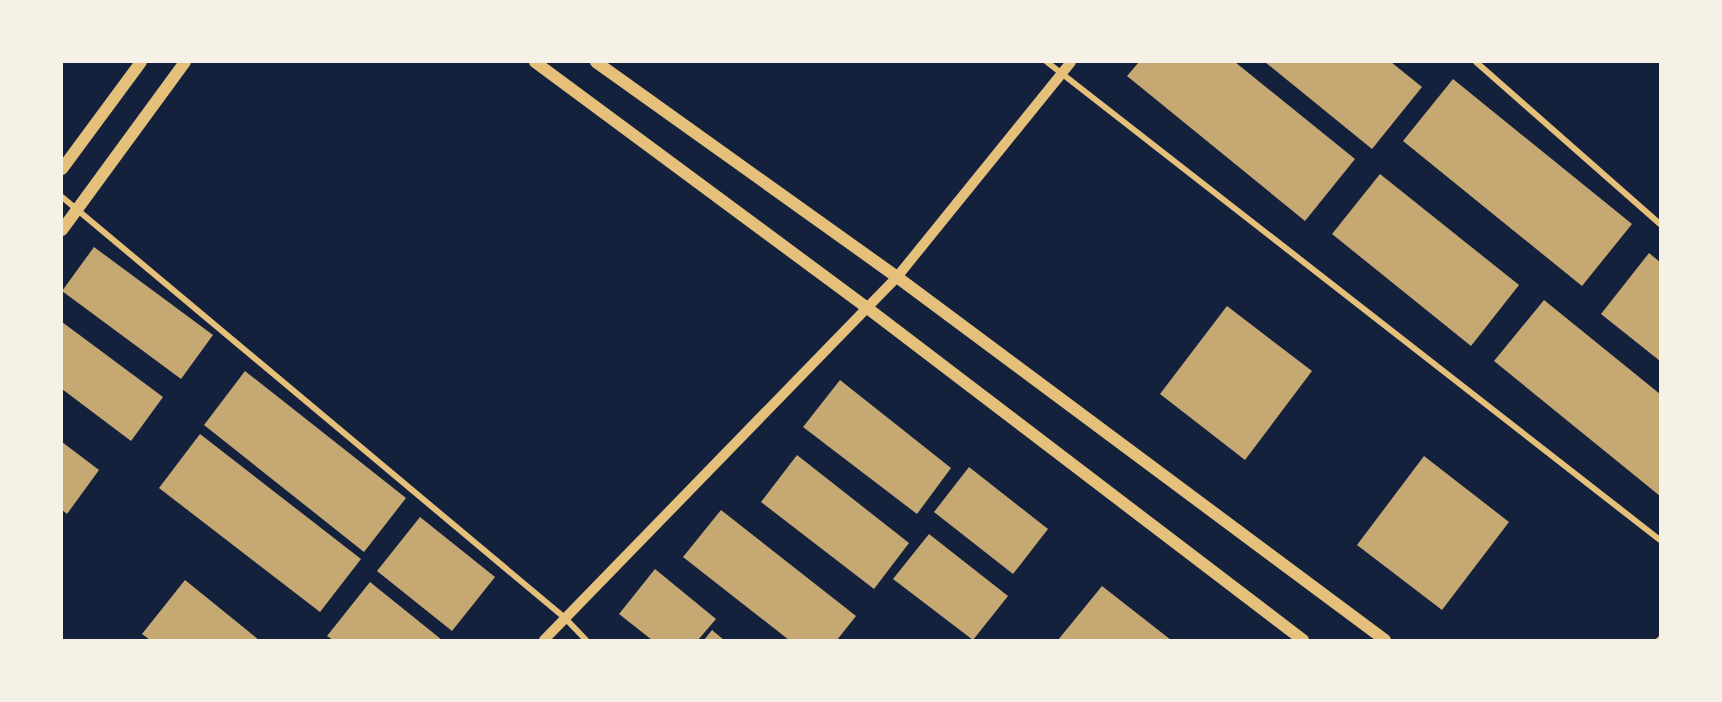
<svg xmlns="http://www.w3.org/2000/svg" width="1722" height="702" viewBox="0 0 1722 702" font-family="Figtree,sans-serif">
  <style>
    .building { fill: #c6a872 }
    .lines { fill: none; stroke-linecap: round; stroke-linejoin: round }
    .minor { stroke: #e5c07b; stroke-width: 6 }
    .tertiary { stroke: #e5c07b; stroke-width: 10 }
    .secondary { stroke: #e5c07b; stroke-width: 12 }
  </style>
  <rect width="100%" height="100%" fill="#14213d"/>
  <g class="building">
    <polygon points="1139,62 1235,62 1355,159 1305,221 1127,76"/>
    <polygon points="1265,62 1391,62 1422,87 1372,149"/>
    <polygon points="1453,79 1632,224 1582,286 1403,141"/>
    <polygon points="1380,174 1519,285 1471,346 1332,234"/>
    <polygon points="94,247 213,335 181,379 62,291"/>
    <polygon points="1649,253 1660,262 1660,361 1601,314"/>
    <polygon points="1544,300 1660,394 1660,496 1494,361"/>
    <polygon points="1227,306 1312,371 1245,460 1160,394"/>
    <polygon points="62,322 163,397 131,441 62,389"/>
    <polygon points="245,371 406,498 364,552 204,425"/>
    <polygon points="840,380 951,468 917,514 803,427"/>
    <polygon points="200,434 361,559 320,612 159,488"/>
    <polygon points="62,442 99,470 67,514 62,510"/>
    <polygon points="797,455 909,543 874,589 761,502"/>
    <polygon points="1424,456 1509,522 1442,610 1357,545"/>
    <polygon points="969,467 1048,529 1013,574 934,512"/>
    <polygon points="721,510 856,616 837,640 789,640 683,557"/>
    <polygon points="420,517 495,577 452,631 377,571"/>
    <polygon points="929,534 1008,596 973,640 893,579"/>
    <polygon points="655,569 716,619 698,640 652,640 619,614"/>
    <polygon points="185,580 259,640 150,640 142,634"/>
    <polygon points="370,582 442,640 333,640 327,636"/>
    <polygon points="1102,586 1171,640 1058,640"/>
    <polygon points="712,630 724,640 704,640"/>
  </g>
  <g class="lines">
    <g class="minor">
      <polyline points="1047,62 1660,540"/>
      <polyline points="1476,62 1660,224"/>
      <polyline points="62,197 565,618 586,640"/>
      <polyline points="1659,640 1660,639"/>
    </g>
    <polyline class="tertiary" points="544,640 897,277 1071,62"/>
    <g class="secondary">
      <polyline points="535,62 866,307 1303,640"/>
      <polyline points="596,62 897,277 1385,640"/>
      <polyline points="62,169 141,62"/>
      <polyline points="62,230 185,62"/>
    </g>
  </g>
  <rect width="1722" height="702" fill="none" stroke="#f6f1e7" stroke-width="126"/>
</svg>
